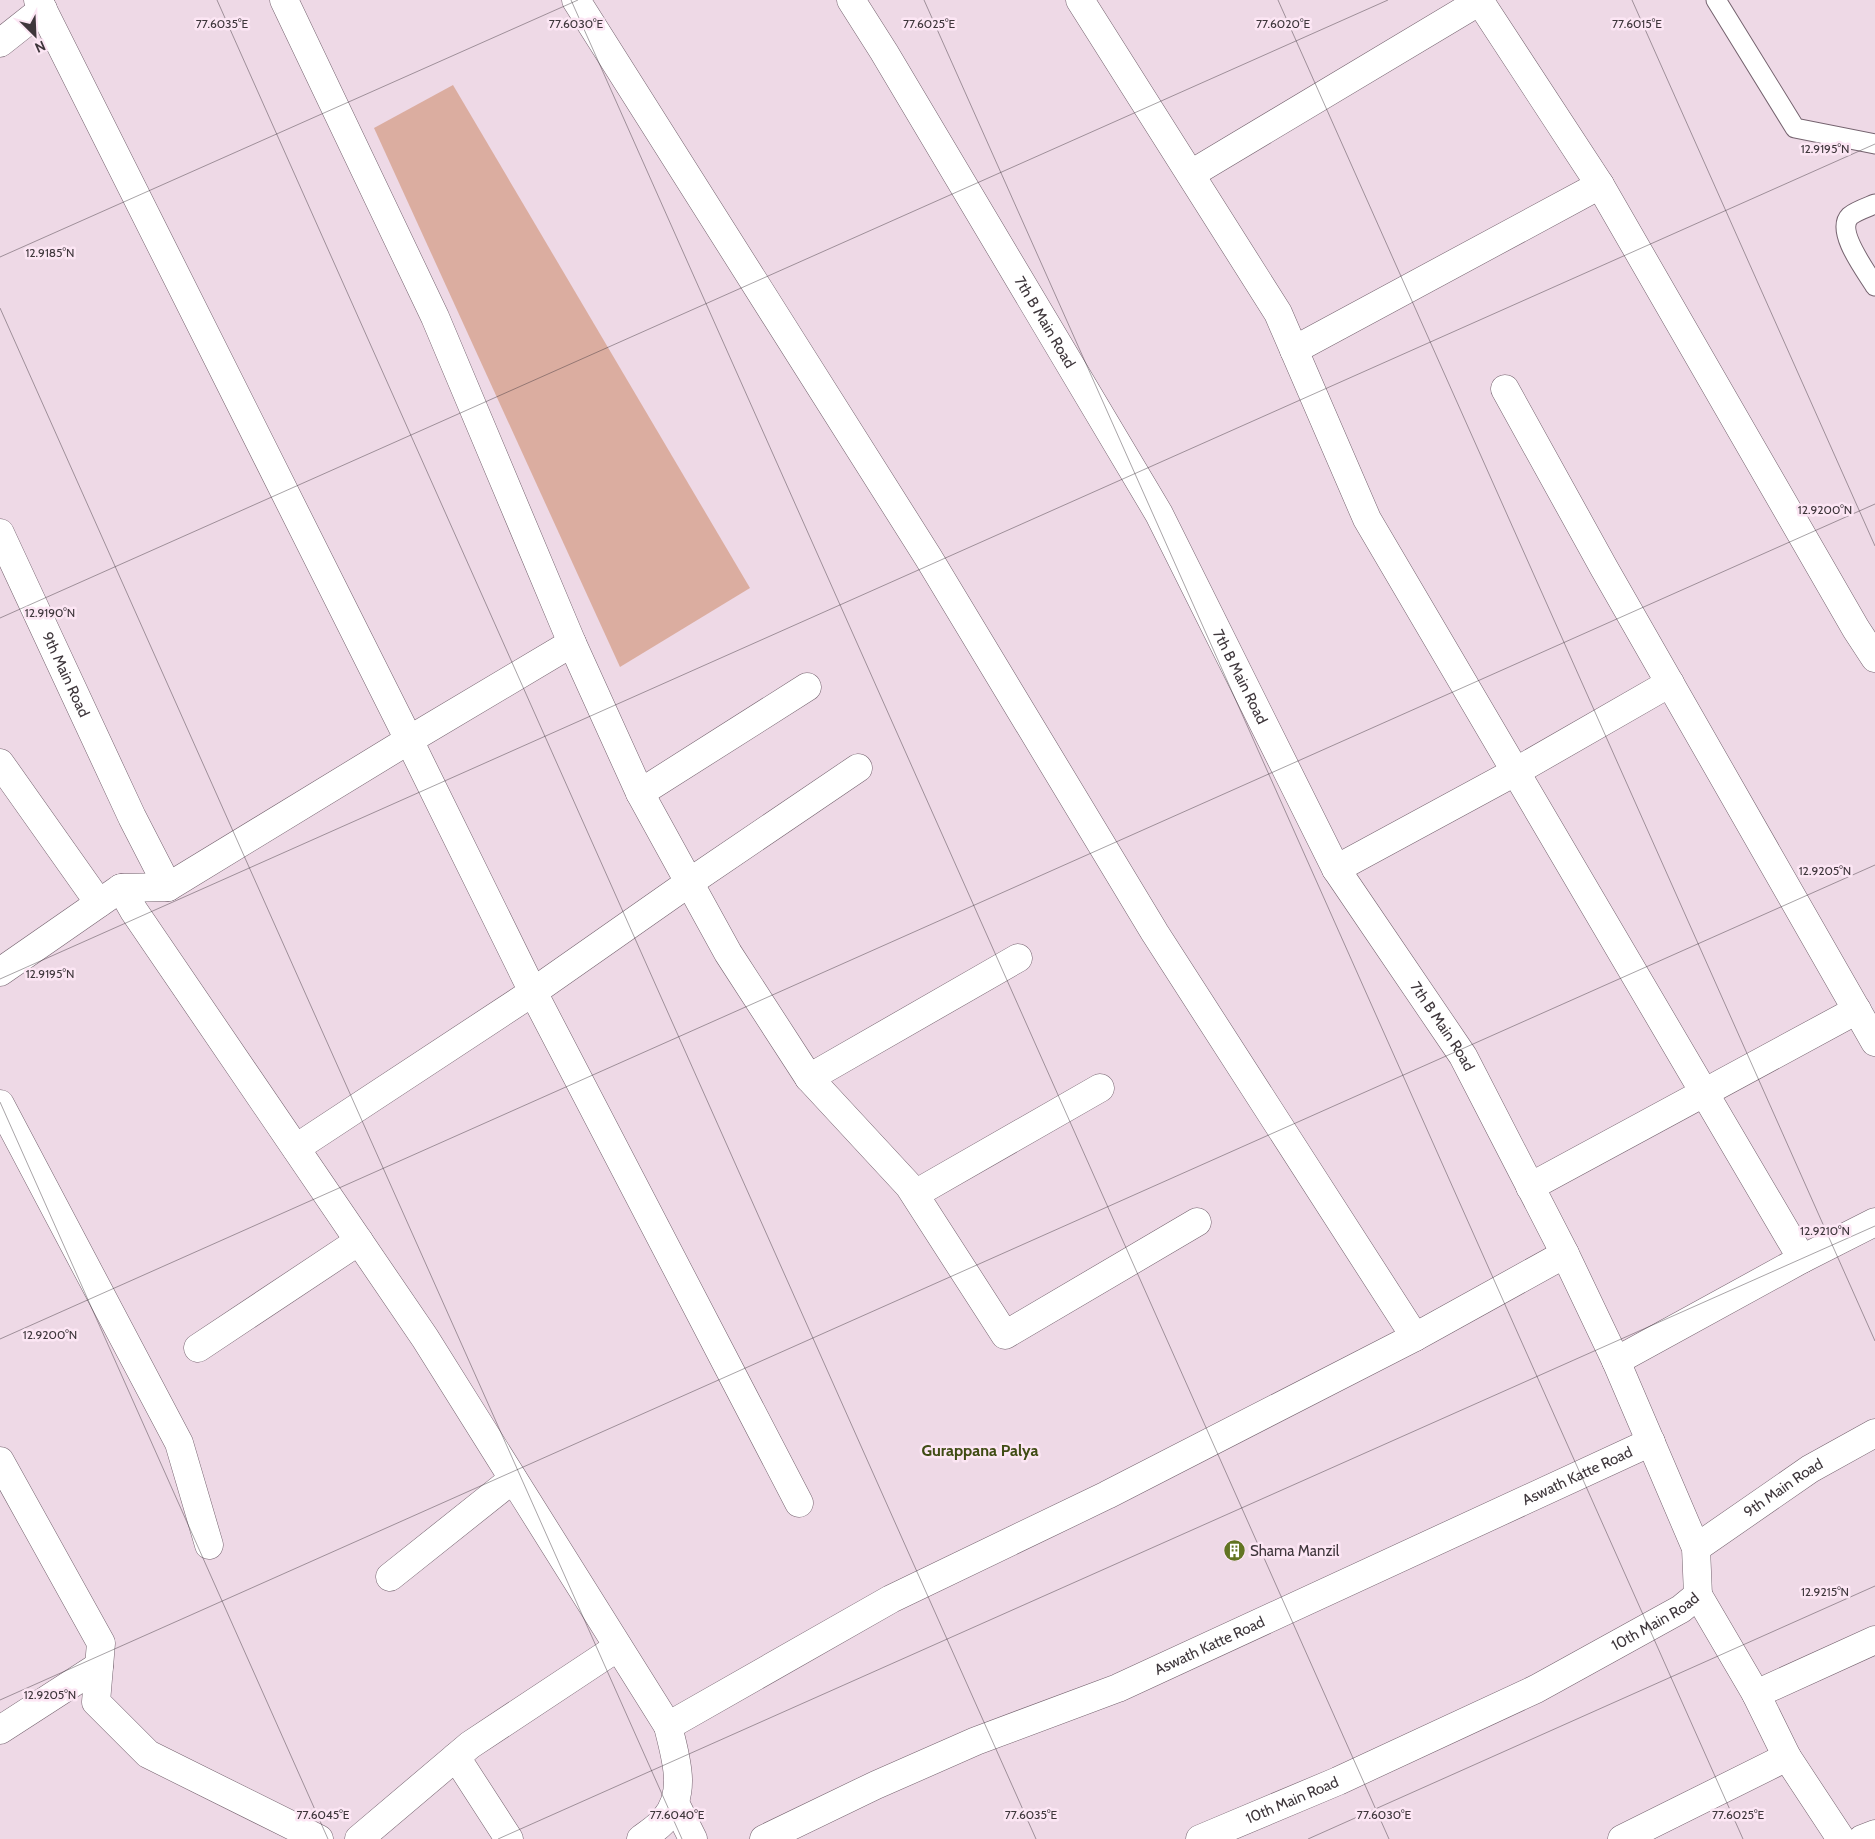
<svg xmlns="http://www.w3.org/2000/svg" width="1875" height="1839" viewBox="0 0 1875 1839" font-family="Cabin,sans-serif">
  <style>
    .green { fill: #dbada0 }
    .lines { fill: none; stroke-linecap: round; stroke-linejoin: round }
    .lane-casing { stroke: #74626e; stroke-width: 21 }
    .street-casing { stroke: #74626e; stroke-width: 29 }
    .secondary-casing { stroke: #74626e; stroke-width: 29 }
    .lane { stroke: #fff; stroke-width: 19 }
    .street { stroke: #fff; stroke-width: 28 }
    .secondary { stroke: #fff; stroke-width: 28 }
    .ticks { fill: none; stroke: #3e363b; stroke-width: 1; stroke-opacity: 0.45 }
    .labels { text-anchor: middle; stroke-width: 5; stroke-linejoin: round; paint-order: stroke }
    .street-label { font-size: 15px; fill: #3e363b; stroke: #fce6f4 }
    .poi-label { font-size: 15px; fill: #3e363b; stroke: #fce6f4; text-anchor: start }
    .neighbourhood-label { font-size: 16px; font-weight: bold; fill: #404c14; stroke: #fce6f4 }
    .ticks-label { font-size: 12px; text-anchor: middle; fill: #3e363b; stroke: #fce6f4; stroke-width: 5; stroke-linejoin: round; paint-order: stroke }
  </style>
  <rect width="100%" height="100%" fill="#eed9e6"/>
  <polygon class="green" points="453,85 750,588 620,667 374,128"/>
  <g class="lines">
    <defs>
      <g id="lane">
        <polyline points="1716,0 1795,128 1875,144"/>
        <path d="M1875 204C1868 207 1856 211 1850 216 1835 231 1866 271 1875 286"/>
      </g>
      <g id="street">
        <polyline points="284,0 435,317 572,643 640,793 728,953 809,1078 909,1186 1005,1335 1197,1222"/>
        <polyline points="576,0 928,557 1155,933 1415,1337"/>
        <path id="s1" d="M851 0 884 52 1159 514 1336 869 1463 1056 1565 1254 1616 1361"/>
        <polyline points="1080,0 1278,313 1367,519 1802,1259"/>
        <polyline points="1479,0 1600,185 1856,629 1875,658"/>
        <polyline points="0,43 43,9"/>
        <polyline points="1191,174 1480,1"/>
        <polyline points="1294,350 1600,185"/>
        <polyline points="1505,389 1604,568 1875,1042"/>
        <path id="s2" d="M0 533 132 817 168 887"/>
        <polyline points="572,643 409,740 533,992 799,1503"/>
        <polyline points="0,763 99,903"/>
        <polyline points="640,793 807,687"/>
        <polyline points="1336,869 1515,772 1670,683"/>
        <path d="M121 888 134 911 425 1338 668 1726C675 1756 688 1792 665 1819 659 1827 649 1833 641 1839"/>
        <polyline points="0,972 121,888 168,887 409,740 38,0"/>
        <polyline points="809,1078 1018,958"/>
        <polyline points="0,1104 179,1443 209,1545"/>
        <polyline points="296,1148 533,992 690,882 858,768"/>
        <polyline points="1530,1187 1857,1010"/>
        <polyline points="915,1194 1100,1088"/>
        <polyline points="198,1348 359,1241"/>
        <polyline points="0,1461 101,1643 96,1702 148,1754 319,1839"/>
        <path id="s3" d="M1696 1548 1810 1469 1875 1433"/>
        <polyline points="390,1577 513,1479"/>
        <polyline points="1698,1595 1756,1694 1787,1757 1841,1839"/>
        <polyline points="1756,1694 1875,1640"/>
        <polyline points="668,1726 891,1599 1107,1495 1415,1337 1565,1254"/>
        <polyline points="0,1730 99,1666"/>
        <polyline points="456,1757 509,1839"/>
        <polyline points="675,1803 693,1839"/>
        <polyline points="359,1839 470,1745 618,1647"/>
        <path id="s4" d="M764 1839 876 1785 976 1741 1118 1688 1651 1442"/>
        <polyline points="1622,1839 1787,1757"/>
        <polyline points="1862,1839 1875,1834"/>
      </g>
      <g id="secondary">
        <path id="s5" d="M1200 1839 1338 1781 1536 1689 1681 1609 1698 1595 1696 1548 1616 1361 1802 1259 1875 1222"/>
      </g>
    </defs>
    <use href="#lane" class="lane-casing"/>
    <use href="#street" class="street-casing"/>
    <use href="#secondary" class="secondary-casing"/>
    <use href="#lane" class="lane"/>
    <use href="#street" class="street"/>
    <use href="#secondary" class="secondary"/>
  </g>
  <path class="ticks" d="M217 0 1036 1839M571 0 1389 1839M924 0 1743 1839M1278 0 1875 1341M1632 0 1875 546M0 257 578 0M0 308 682 1839M0 618 1388 0M0 979 1875 144M0 1102 328 1839M0 1339 1875 504M0 1700 1875 865M498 1839 1875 1226M1308 1839 1875 1586"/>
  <defs>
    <symbol id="building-disc" viewBox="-11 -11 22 22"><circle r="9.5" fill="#627422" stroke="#fce6f4"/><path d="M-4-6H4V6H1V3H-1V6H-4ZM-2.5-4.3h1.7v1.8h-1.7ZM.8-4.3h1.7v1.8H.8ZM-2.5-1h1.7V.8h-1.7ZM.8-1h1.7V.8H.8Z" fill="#fff"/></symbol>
  </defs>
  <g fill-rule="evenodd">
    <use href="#building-disc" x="1222" y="1538" width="25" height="25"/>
  </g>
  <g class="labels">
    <g class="street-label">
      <text dy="5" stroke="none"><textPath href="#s1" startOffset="376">7th B Main Road</textPath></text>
      <text dy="5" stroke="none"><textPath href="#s2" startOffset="156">9th Main Road</textPath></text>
      <text dy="5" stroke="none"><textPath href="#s1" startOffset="781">7th B Main Road</textPath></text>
      <text dy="5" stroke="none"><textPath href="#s1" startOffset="1186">7th B Main Road</textPath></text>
      <text dy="5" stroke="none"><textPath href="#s4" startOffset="891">Aswath Katte Road</textPath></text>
      <text dy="5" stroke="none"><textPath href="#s3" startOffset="106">9th Main Road</textPath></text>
      <text dy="5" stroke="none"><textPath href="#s5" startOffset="505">10th Main Road</textPath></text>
      <text dy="5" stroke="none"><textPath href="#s4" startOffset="486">Aswath Katte Road</textPath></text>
      <text dy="5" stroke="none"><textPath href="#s5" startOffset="100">10th Main Road</textPath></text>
    </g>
    <g class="poi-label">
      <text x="1250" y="1556">Shama Manzil</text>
    </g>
    <g class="neighbourhood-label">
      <text x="980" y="1456">Gurappana Palya</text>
    </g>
  </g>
  <g class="ticks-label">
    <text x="222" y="28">77.6035°E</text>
    <text x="576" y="28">77.6030°E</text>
    <text x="929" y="28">77.6025°E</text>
    <text x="1283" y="28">77.6020°E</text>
    <text x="1637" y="28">77.6015°E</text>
    <text x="1825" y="153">12.9195°N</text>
    <text x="50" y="257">12.9185°N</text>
    <text x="1825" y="514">12.9200°N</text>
    <text x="50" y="617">12.9190°N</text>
    <text x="1825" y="875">12.9205°N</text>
    <text x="50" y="978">12.9195°N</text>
    <text x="1825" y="1235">12.9210°N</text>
    <text x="50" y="1339">12.9200°N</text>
    <text x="1825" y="1596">12.9215°N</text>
    <text x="50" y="1699">12.9205°N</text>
    <text x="323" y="1819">77.6045°E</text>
    <text x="677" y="1819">77.6040°E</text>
    <text x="1031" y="1819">77.6035°E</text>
    <text x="1384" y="1819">77.6030°E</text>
    <text x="1738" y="1819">77.6025°E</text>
  </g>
  <g transform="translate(35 35) rotate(156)" stroke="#fce6f4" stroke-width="4" paint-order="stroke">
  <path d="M0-4L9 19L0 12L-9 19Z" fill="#3e363b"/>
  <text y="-8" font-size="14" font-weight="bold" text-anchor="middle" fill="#3e363b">N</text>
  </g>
</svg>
